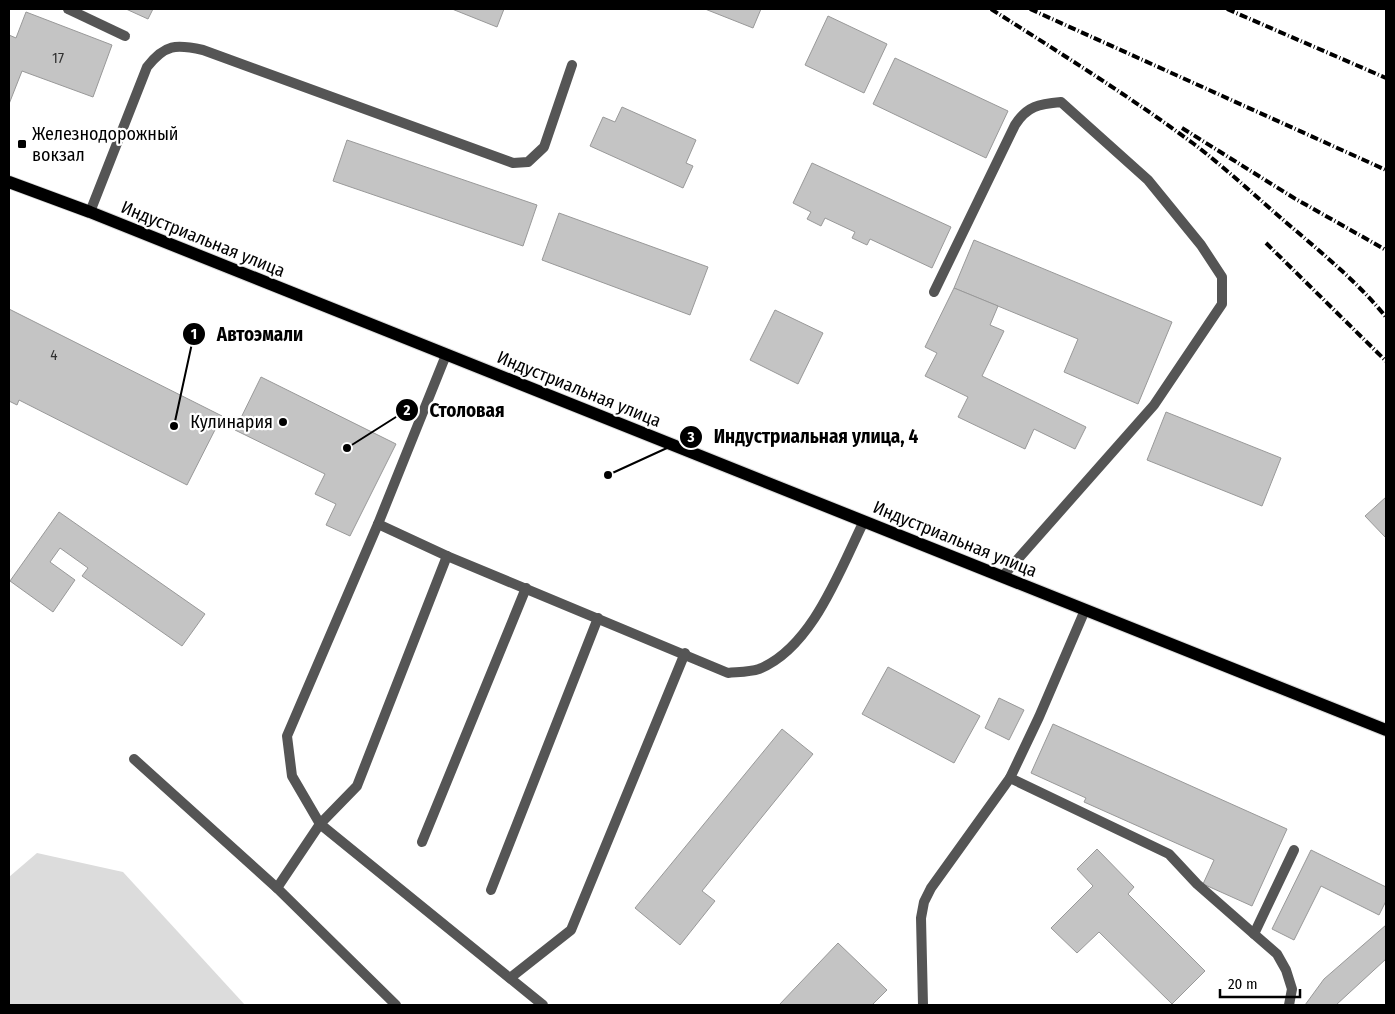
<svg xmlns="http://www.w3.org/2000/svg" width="1395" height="1014" viewBox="0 0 1395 1014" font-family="'Fira Sans Condensed',sans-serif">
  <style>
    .green { fill: #dcdcdc }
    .building { fill: #c4c4c4; stroke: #999 }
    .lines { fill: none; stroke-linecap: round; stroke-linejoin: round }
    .primary-casing { stroke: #dbdbdb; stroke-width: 14 }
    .lane { stroke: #555; stroke-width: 10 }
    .primary { stroke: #000; stroke-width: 12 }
    .rail { stroke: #000; stroke-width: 4; stroke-dasharray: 8 2.5 1 2.5; stroke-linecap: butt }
    .poi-dot { fill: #000; stroke: #fff; stroke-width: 2 }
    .labels { text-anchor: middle; stroke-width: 4.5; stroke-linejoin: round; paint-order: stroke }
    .number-label { font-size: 15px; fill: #313131 }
    .poi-label { font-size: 18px; fill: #000; stroke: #fff; text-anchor: start }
    .street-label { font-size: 18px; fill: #000; stroke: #fff }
    .leader { fill: none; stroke: #000; stroke-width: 2 }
    .callout-dot { fill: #000; stroke: #fff; stroke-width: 2 }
    .mark-label { font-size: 15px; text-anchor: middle; font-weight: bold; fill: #fff }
    .callout-label { font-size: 19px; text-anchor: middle; font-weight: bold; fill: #000; stroke: #fff; stroke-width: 4.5; stroke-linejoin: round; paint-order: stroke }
  </style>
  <rect width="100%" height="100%" fill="#fff"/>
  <polygon class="green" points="37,853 123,872 245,1005 9,1005 9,877"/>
  <g class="building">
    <polygon points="126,9 153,9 148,19"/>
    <polygon points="452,9 504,9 497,27"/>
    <polygon points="705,9 761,9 753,28"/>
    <polygon points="26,12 112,45 93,97 22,71 9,104 9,35 16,38"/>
    <polygon points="828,16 887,44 864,93 805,65"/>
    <polygon points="895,58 1008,111 986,158 873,104"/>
    <polygon points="622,107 696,140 686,163 693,166 683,188 590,146 603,117 615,122"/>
    <polygon points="347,140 537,205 523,246 333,181"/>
    <polygon points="812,163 951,227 932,268 870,239 867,245 852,238 855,232 825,218 821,226 807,219 811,212 793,203"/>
    <polygon points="559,213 708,267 690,315 542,260"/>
    <polygon points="974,240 1172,322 1138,404 1064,372 1078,339 954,288"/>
    <polygon points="954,288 998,306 990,325 1004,331 982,376 1086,427 1075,449 1034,429 1025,449 958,417 968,397 925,376 937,353 925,347"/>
    <polygon points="9,309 222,416 187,485 19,400 17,405 9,401"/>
    <polygon points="775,310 823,333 798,384 750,360"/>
    <polygon points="261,377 396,444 350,536 326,525 336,504 315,494 325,474 235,430"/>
    <polygon points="1166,412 1281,458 1262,506 1147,460"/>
    <polygon points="1386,497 1386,538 1365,516"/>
    <polygon points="59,512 205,614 182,646 82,576 88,568 60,548 50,562 75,580 53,612 10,581"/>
    <polygon points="888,667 980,716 954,763 862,714"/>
    <polygon points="999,698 1024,710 1009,740 985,728"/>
    <polygon points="1053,724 1287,829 1252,906 1203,884 1214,860 1084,802 1086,798 1031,773"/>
    <polygon points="782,729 813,754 702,891 715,901 680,945 635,908"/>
    <polygon points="1097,849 1134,887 1128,894 1205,971 1172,1004 1099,932 1077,953 1051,928 1093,886 1077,869"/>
    <polygon points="1311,850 1386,887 1386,901 1379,915 1321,886 1294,940 1272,929"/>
    <polygon points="1386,925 1386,959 1336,1005 1305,1005 1324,979"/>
    <polygon points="838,943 887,990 872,1005 779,1005"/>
  </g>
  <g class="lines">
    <defs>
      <polyline id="primary" points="9,182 90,212 1386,730"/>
    </defs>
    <use href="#primary" class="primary-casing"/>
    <g class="lane">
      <polyline points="68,9 125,36"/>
      <path d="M90 212 147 67C165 44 176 44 203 50L513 163 528 162 544 147 572 65"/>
      <path d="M934 292 1015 125C1027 106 1039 104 1061 102L1148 180 1201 245 1222 277V304L1154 405 1002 577"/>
      <polyline points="446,355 378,524 287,736 292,776 320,824 543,1005"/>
      <path d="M378 524 447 556 728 673C738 672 750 672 759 669 812 648 840 570 864 521"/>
      <polyline points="134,759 277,888 396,1005"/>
      <polyline points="1010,778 1169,854 1197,884 1254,934"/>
      <polyline points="422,842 526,588"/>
      <polyline points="277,888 320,824 357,786 447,556"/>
      <polyline points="491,890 598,618"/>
      <polyline points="510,978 571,930 685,653"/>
      <polyline points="923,1005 921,918 924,902 931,888 1010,778 1039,717 1085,610"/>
      <polyline points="1289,1005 1292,989 1286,970 1277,954 1254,934 1294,850"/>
    </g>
    <use href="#primary" class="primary"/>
    <g class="rail">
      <path d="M991 9C1060 53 1129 96 1194 144 1224 167 1252 193 1281 218 1318 250 1355 279 1386 317"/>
      <polyline points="1030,9 1386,170"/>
      <polyline points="1227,9 1386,78"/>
      <polyline points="1182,128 1294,198 1386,250"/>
      <polyline points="1266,243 1386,361"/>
    </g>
  </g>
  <g class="poi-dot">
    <rect x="17" y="139" width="10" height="10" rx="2.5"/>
    <circle cx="283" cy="422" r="5"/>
  </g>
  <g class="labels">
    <g class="number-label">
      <text x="58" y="63">17</text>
      <text x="54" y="360">4</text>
    </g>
    <g class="poi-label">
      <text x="32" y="140">Железнодорожный<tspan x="32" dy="21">вокзал</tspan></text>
      <text x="273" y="428" text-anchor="end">Кулинария</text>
    </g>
    <g class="street-label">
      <text transform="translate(203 239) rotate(22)" y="6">Индустриальная улица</text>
      <text transform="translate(579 389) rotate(22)" y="6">Индустриальная улица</text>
      <text transform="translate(955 539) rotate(22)" y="6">Индустриальная улица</text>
    </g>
  </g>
  <path class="leader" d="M174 426L194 334M347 448L407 410M608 475L691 437"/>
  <g class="callout-dot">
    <circle cx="174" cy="426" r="5"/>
    <circle cx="347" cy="448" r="5"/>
    <circle cx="608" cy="475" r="5"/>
    <circle cx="194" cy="334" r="12"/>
    <circle cx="407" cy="410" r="12"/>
    <circle cx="691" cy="437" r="12"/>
  </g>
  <g class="mark-label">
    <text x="194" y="339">1</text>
    <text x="407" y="415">2</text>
    <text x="691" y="442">3</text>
  </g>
  <g class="callout-label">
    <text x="260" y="341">Автоэмали</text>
    <text x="467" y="417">Столовая</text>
    <text x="816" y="443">Индустриальная улица, 4</text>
  </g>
  <rect width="1395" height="1014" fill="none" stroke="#000000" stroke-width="20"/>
  <path d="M1220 989v8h80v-8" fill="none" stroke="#000000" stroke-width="2.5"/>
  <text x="1228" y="989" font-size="15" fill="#000000" stroke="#ffffff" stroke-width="4" paint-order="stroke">20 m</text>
</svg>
